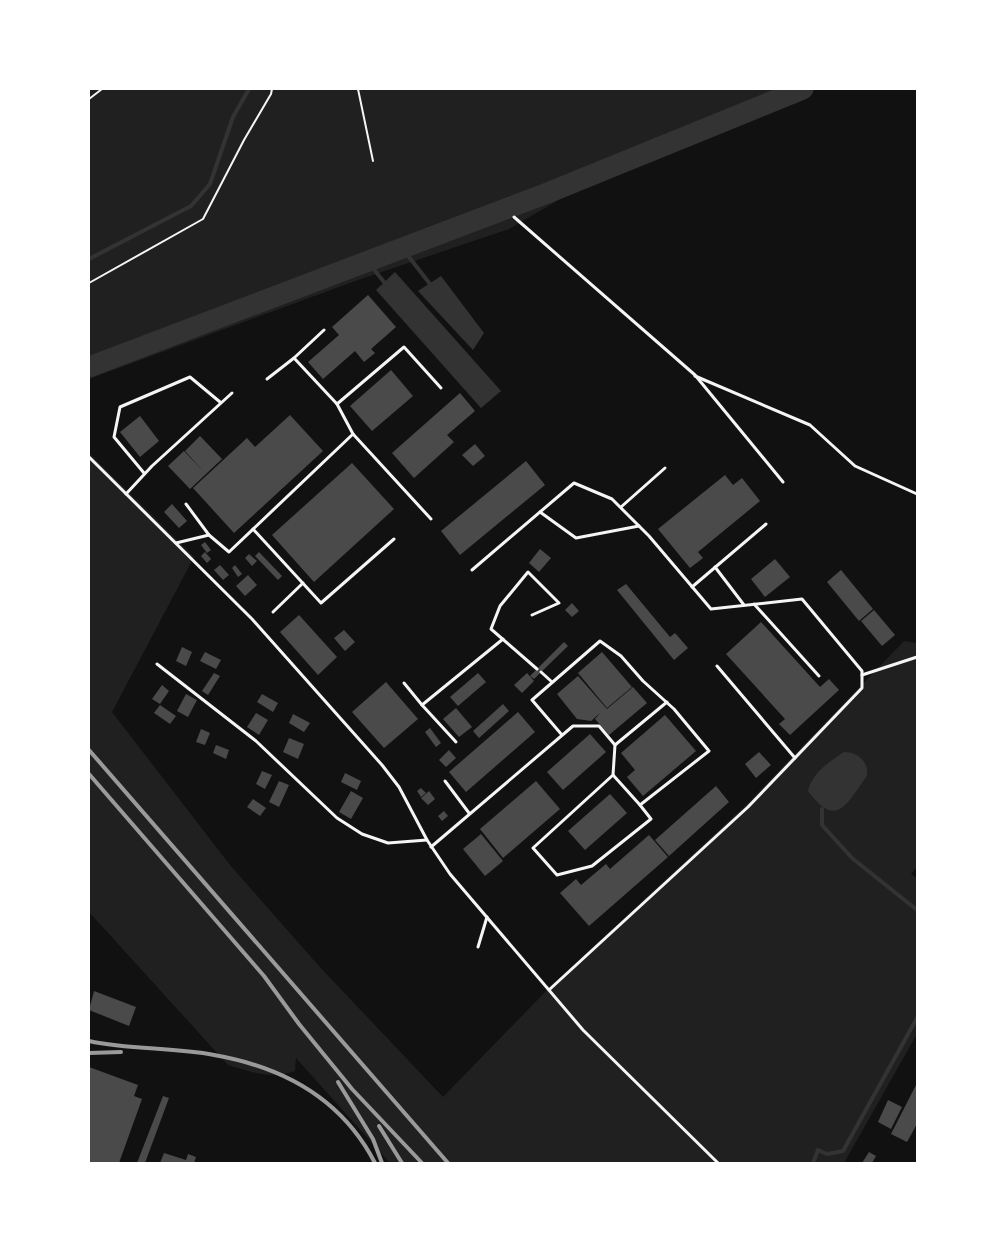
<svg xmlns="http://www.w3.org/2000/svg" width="1006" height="1252" viewBox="0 0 1006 1252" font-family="'Source Sans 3',sans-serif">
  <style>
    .green { fill: #202020 }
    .water { fill: #333 }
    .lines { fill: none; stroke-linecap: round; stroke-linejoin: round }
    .stream { stroke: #333; stroke-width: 4 }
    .river { stroke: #333; stroke-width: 21 }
    .building { fill: #4a4a4a }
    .path { stroke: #f5f5f5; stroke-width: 2 }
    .service { stroke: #f5f5f5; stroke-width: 3 }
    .rail { stroke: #9a9a9a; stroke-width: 4 }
  </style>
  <rect width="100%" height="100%" fill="#111"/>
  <g class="green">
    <polygon points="89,89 804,89 636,155 509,229 358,280 89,379"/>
    <path d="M89 453 194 557 112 712 230 865 318 965 443 1097 550 987 747 804 904 641 917 643V867L911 874 917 878V1034L844 1163H390L296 1058 295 1071C273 1080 250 1072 228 1065L89 912Z"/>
  </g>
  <g class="water">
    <polygon points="395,272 501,391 481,408 376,290"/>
    <polygon points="441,276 484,333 473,350 418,291"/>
    <path d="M844 752C858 752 869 762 867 776 846 804 837 830 808 791 812 773 829 762 844 752Z"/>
  </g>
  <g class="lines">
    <g class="stream">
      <polyline points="402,248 430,284"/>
      <polyline points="89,259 191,206 210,184 233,117 249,89"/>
      <polyline points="367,261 384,282"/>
      <polyline points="822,809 822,825 852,858 917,910"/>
      <polyline points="813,1163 818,1150 827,1154 843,1151 917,1018"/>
    </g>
    <polyline class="river" points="89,367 545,194 803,89"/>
  </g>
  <g class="building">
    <polygon points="368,295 396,327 371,349 375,353 364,362 355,351 323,379 308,362 339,335 332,327"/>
    <polygon points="391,370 413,396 372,431 350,406"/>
    <polygon points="460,393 475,411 447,435 454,442 414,478 392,453"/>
    <polygon points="290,415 323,451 234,533 193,488 247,438 255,447"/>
    <polygon points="140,416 159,441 140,457 120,432"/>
    <polygon points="200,436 222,459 190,489 168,466 184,451 204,472 185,451"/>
    <polygon points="475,444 485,456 473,466 462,455"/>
    <polygon points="526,461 545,485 460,555 441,531"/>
    <polygon points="352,463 394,509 314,582 272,535"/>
    <polygon points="725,475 733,485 742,478 760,501 698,552 703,558 690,568 658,529"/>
    <polygon points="172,504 187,521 179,528 164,512"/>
    <polygon points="205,542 211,550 207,553 201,545"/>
    <polygon points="540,549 551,558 539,572 529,563"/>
    <polygon points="205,552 211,559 207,563 201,556"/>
    <polygon points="259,552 282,576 278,580 255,556"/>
    <polygon points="249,554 257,561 252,566 245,558"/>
    <polygon points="775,559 790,577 765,597 751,579"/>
    <polygon points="220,565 229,575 223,580 214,570"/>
    <polygon points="235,565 242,574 238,577 232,568"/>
    <polygon points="841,570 873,609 859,621 827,582"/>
    <polygon points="248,575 257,585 245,596 236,586"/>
    <polygon points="626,584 670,637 675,633 688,648 674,660 617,590"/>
    <polygon points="572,603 579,611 572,617 565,610"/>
    <polygon points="874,610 895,635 882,646 861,621"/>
    <polygon points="299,615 337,657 318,675 280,632"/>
    <polygon points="761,622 820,687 829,679 839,690 790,735 779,724 785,719 726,654"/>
    <polygon points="344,630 355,642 345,651 334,638"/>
    <polygon points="564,642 568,646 534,679 530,676"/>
    <polygon points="182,647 192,652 186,666 176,661"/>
    <polygon points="205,652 221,660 216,669 200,661"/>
    <polygon points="602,652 632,687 607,708 578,673"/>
    <polygon points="214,673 220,676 208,695 202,691"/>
    <polygon points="478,673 486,682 458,706 450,697"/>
    <polygon points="527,673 534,681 522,693 514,685"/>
    <polygon points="578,676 607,709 633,687 647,703 609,735 595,719 600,713 591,721 577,719 557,694"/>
    <polygon points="386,682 418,719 384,748 352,712"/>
    <polygon points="162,685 169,691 160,704 152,699"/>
    <polygon points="186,694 197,700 188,717 177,711"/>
    <polygon points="262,694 278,703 273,712 257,702"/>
    <polygon points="503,704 509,711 479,738 473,731"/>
    <polygon points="160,705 176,716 170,724 154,713"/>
    <polygon points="456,708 472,727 459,737 443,719"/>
    <polygon points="518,712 535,732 466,792 449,772"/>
    <polygon points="256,713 268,720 259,735 247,727"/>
    <polygon points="293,714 310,723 304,732 289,723"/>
    <polygon points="665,715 696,751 643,796 627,777 635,770 621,753"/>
    <polygon points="430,728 441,743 436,747 425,732"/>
    <polygon points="201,729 210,733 205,745 196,742"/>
    <polygon points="590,734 606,752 563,790 547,772"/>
    <polygon points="289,738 304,744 298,759 283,752"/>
    <polygon points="216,745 229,750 226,759 213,753"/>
    <polygon points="449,750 456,758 446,767 439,760"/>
    <polygon points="759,752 771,765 756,778 745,764"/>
    <polygon points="262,771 272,775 265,789 256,784"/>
    <polygon points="345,773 361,781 357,790 341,782"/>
    <polygon points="279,781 289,785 279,807 269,802"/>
    <polygon points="536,781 560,809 503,858 480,829"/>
    <polygon points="716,786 729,802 669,856 655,840"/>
    <polygon points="421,788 426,793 421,797 417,791"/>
    <polygon points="351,791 363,798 351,819 339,812"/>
    <polygon points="429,791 435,799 428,805 421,798"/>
    <polygon points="610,794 627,813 585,850 568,831"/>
    <polygon points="253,799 266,808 260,816 247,807"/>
    <polygon points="444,811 448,816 442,821 438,816"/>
    <polygon points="481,834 503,861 485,876 463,849"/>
    <polygon points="649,835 668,857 589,926 560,893 576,879 581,885 606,864 610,869"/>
    <polygon points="94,991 136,1007 129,1026 89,1010"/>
    <polygon points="89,1067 138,1085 134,1096 142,1099 119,1163 89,1163"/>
    <polygon points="917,1083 917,1124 907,1142 891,1134"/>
    <polygon points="163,1096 169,1098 145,1163 137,1163"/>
    <polygon points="888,1100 902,1107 891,1129 878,1122"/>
    <polygon points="869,1152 876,1156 872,1163 862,1163"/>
    <polygon points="164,1153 186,1160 188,1154 196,1157 194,1163 160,1163"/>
  </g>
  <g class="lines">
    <g class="path">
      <polyline points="358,89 373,161"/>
      <polyline points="89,99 102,89"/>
      <polyline points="89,283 203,219 244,140 271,94 272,89"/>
    </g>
    <g class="service">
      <polyline points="514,217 695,375 783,482"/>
      <polyline points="695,376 810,425 855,466 917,494"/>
      <polyline points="267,379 294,358"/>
      <polyline points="337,404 404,347 441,388"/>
      <polyline points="353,434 431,519"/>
      <polyline points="89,457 252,619 382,765 399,787 427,840 450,874 583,1030 718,1163"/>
      <polyline points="144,473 114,437 120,407 190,377 220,402"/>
      <polyline points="126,494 152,466 232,393"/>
      <polyline points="186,504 209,535 229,552 353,434 337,404 294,358 324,330"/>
      <polyline points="621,507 665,468"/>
      <polyline points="540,512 576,538 639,526"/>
      <polyline points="253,529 321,603 394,539"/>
      <polyline points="176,543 209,535"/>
      <polyline points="715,567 744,605"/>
      <polyline points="472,570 574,483 612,499 649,536 711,609 802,599 862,671 862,688 748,807 550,989"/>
      <polyline points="692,587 766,524"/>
      <polyline points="754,604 819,676"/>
      <polyline points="273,612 303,583"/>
      <polyline points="532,615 559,603 528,572 500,606 491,629 537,669"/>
      <polyline points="157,664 256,741 337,818 362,834 388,843 427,840"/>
      <polyline points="717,666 795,758"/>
      <polyline points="541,672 552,682"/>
      <polyline points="862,675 917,657"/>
      <polyline points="404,683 422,705"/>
      <polyline points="456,742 422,705 503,639"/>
      <polyline points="615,745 667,702"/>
      <polyline points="613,775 640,805"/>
      <polyline points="445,781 469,813"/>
      <polyline points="431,847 573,726 599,726 615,745 613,775 533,848 557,875 592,866 651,819 640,805 709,751 674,709 643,681 621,656 600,641 532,700 562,735"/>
      <polyline points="478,947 487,917"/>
    </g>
    <g class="rail">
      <polyline points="89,750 448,1163"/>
      <polyline points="89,774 264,976 299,1024 352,1089 422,1163"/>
      <path d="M89 1041C130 1050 172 1047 214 1055 283 1067 342 1099 375 1163"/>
      <polyline points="89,1053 121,1052"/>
      <polyline points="338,1082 373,1139 382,1163"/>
      <polyline points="379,1126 402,1163"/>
    </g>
  </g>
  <rect width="1006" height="1252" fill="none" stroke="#ffffff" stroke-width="180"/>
</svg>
